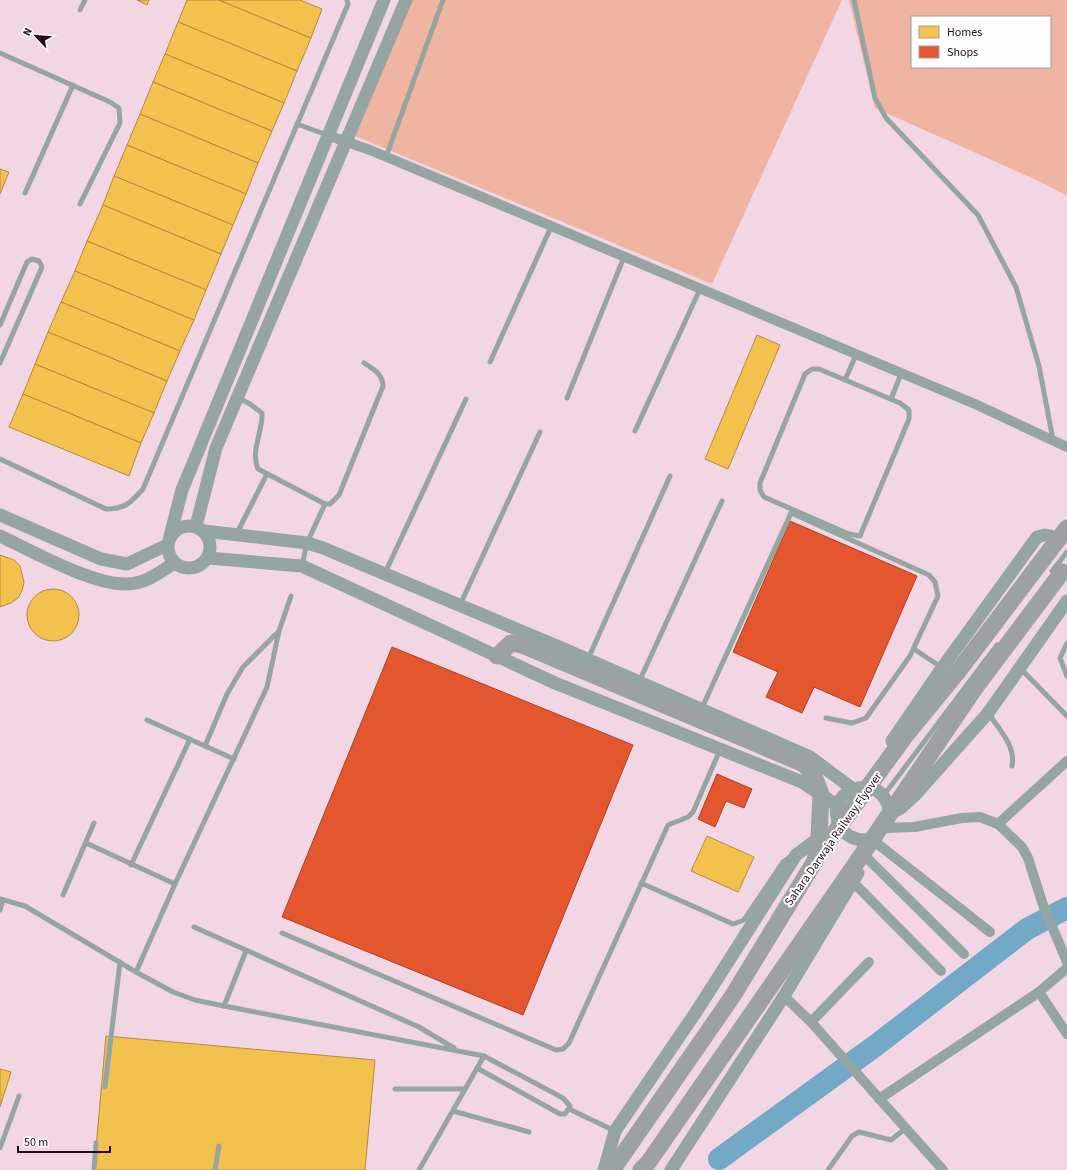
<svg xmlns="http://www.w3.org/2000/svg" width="1067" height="1170" viewBox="0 0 1067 1170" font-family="'Source Sans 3',sans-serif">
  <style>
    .green { fill: #f0b4a3; fill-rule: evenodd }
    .homes { fill: #f2c14e; stroke: #b58a3e }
    .shops { fill: #e4572e; stroke: #ab4028 }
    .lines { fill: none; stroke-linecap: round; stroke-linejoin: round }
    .river { stroke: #72a9c6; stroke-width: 22 }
    .service { stroke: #95a5a1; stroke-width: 5 }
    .minor { stroke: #95a5a1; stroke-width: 10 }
    .tertiary { stroke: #95a5a1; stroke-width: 13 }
    .trunk { stroke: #9ca1a1; stroke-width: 17 }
    .trunk-bridge { stroke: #9ca1a1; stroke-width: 17 }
    .labels { text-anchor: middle; stroke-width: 4; stroke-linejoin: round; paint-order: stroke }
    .street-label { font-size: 12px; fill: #26091a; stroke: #fdfdfd }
  </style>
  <rect width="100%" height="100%" fill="#f2d6e4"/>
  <g class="green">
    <polygon points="412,0 842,0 712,284 353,135"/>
    <path d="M849 0H1067V196L1043 183 875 108ZM912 17H1050V67H912Z"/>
  </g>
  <g class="homes">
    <polygon points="137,0 149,0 147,5"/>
    <polygon points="187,0 219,0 311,38 297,71 178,22"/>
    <polygon points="219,0 300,0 322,9 311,38"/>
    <polygon points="178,22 297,71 284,103 165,54"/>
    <polygon points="165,54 284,103 272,131 153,82"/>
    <polygon points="153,82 272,131 258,163 140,114"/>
    <polygon points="140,114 258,163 246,194 127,145"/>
    <polygon points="127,145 246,194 233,225 114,176"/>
    <polygon points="0,169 9,172 0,194"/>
    <polygon points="114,176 233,225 221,254 103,205"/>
    <polygon points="103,205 221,254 206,290 87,241"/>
    <polygon points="87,241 206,290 194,320 75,271"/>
    <polygon points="75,271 194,320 180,351 61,302"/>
    <polygon points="61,302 180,351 167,381 48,332"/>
    <polygon points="48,332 167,381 154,413 35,364"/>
    <polygon points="757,335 780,345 728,469 705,459"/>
    <polygon points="35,364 154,413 141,443 23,394"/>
    <polygon points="23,394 141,443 129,476 9,427"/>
    <polygon points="0,555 14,560 20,566 24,582 22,591 18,598 11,603 0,607"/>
    <circle cx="53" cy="615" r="26"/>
    <polygon points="707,836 754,857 738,892 691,871"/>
    <polygon points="106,1036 375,1060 365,1170 94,1170"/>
    <polygon points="0,1069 11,1072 0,1107"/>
  </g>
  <g class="shops">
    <polygon points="790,521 917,576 860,707 814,687 802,713 766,697 778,672 733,652"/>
    <polygon points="392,647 633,745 523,1015 282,917"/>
    <polygon points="717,774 752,789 744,808 726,801 715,827 698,819"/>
  </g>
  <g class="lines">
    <polyline class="river" points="719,1159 875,1046 1027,929 1067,908"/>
    <g class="service">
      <polyline points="854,0 875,98 886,118 978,215 1016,287 1039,366 1053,440"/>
      <polyline points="80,10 85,0"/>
      <polyline points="0,53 110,102 119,108 120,123 80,204"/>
      <polyline points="297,124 327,135"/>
      <polyline points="386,157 443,0"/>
      <polyline points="25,193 73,85"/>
      <polyline points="0,325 27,262 32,259 39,261 42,267 0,363"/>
      <polyline points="490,362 551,227"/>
      <polygon points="812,369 819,369 900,403 909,410 909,419 860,536 849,534 764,497 760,490 760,483 805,374"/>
      <polyline points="845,380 856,355"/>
      <path d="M238 398 250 404 262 413C263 432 250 451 258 469L325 504H330L339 495 383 386C383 374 373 369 364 363"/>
      <polyline points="567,398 624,257"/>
      <polyline points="891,399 901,374"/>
      <polyline points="635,431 700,289"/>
      <path d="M0 459 106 509C126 509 131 502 143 489L348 4 347 0"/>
      <polyline points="237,533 267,474"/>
      <polyline points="302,565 307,543 325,504"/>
      <polyline points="1052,571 1067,552"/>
      <polyline points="385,573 466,399"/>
      <polyline points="460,605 540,432"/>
      <polyline points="1067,643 1060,658 1067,676"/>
      <polyline points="914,649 941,667"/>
      <polyline points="588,659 670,476"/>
      <polyline points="1021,669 1067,716"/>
      <polyline points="639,682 722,501"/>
      <polyline points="701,710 791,513 929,575 935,582 938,596 910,656 866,718 852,723 826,718"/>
      <path d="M988 713C999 729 1016 746 1012 766"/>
      <polyline points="147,720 234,759"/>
      <polyline points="205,746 227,694 243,667 279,631"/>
      <polyline points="884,795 997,645"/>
      <polyline points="86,843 175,884"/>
      <polyline points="131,865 190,739"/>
      <polyline points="641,883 733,924 744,920 783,862 790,857"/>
      <polyline points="63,895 94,823"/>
      <polyline points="0,899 25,906 136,972 173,992 195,1000 224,1006 484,1056 563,1098 570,1106 565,1114 560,1114 477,1068"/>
      <polyline points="0,910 3,900"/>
      <polyline points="194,927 419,1027 454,1048"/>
      <polyline points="282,933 556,1050 563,1049 569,1043 668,825 688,817 693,812 720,750"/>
      <polyline points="136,972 175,884 267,687 279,631 291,596"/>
      <polyline points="224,1006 246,951"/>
      <polyline points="105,1087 120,962"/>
      <polyline points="395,1089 465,1089"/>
      <polyline points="569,1109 615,1131"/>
      <polyline points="453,1111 529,1132"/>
      <polyline points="0,1148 19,1096"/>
      <polyline points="94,1170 96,1143"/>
      <polyline points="215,1170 219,1146"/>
      <polyline points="419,1170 484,1056"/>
      <polyline points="828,1170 852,1136 859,1132 891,1140 906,1128"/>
    </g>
    <g class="minor">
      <polyline points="327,135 370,150 975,404 1067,447"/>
      <polyline points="998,824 1067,761"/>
      <polyline points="886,828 914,827 962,818 980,817 998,824 1022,847 1028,858 1043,905 1067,962"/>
      <polyline points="874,841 990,932"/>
      <polyline points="868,859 964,954"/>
      <polyline points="853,882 941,971"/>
      <polyline points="1039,992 1067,1034"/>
      <polyline points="784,996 811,1022 943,1170"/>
      <polyline points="811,1022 869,962"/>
      <polyline points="879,1099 1039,992 1067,968"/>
    </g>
    <g class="tertiary">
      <polyline points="0,515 101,559 127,564 167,545"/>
      <circle cx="189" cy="547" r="21"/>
      <polyline points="196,526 216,448 406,0"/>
      <polyline points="204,531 307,543 323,548 564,649 810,757 853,789"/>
      <path d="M0 536C32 551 91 584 125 584 144 585 159 573 174 563"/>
      <polyline points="170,536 182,490 384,0"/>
      <polyline points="208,558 302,566 555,683 802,782 838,806"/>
      <polyline points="892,741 942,668 1037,537 1045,535 1059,538"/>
      <polyline points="895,811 902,807 916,794 988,713 1067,601"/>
      <path d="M876 838C835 851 821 796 858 788 865 787 873 788 879 792 887 799 891 808 889 819"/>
      <polyline points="604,1170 615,1131 698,1009 796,855 823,835"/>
      <polyline points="671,1170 784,996 858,873"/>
    </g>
    <g class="trunk">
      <polyline points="1050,550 1067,528"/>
      <polyline points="497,656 511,643 522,645"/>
      <polyline points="610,1170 615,1166 732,997 815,861"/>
      <polyline points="641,1170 648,1163 859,859"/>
    </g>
    <g class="trunk-bridge">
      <polyline points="522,645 804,764 814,776 821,794 819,837 815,861"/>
      <polyline points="817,857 906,735 960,669 1050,550"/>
      <polyline points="859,859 975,688 1062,572"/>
    </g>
  </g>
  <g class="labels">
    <g class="street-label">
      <text transform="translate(833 839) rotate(-55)" y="4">Sahara Darwaja Railway Flyover</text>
    </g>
  </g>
  <rect x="911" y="16" width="140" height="52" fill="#fdfdfd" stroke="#a79ba2"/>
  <rect x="919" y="26" width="20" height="12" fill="#f2c14e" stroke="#a79ba2"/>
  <text x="947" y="36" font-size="12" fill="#26091a">Homes</text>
  <rect x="919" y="46" width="20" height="12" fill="#e4572e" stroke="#a79ba2"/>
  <text x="947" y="56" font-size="12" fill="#26091a">Shops</text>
  <g transform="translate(36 36) rotate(296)" stroke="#fdfdfd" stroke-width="3" paint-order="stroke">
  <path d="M0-3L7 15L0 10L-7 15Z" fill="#26091a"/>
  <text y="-6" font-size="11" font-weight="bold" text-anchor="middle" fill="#26091a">N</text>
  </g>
  <path d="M18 1146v6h92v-6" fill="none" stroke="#26091a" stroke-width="2"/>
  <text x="24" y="1146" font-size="12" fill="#26091a" stroke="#fdfdfd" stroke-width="3" paint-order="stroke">50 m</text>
</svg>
